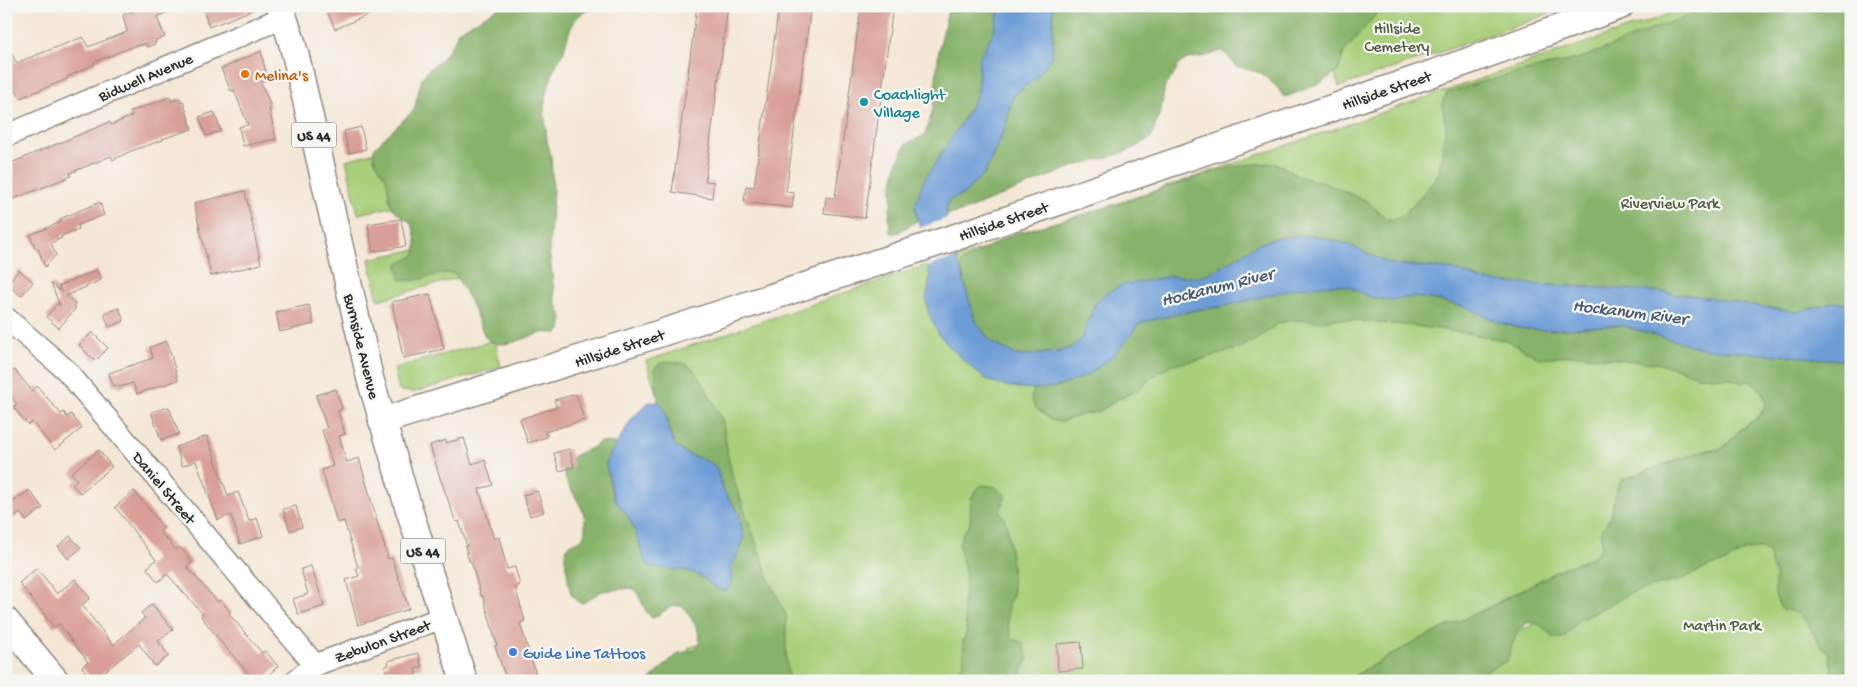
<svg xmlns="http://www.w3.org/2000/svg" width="1857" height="687" viewBox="0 0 1857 687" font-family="'Gochi Hand',sans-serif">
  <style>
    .green { fill: #a8cf79; stroke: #6a7d52; fill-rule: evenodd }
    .forest { fill: #86b269; stroke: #586e4a }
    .water { fill: #6d9dd7; stroke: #4c6481 }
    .pier { fill: #f5e7d6 }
    .building { fill: #d99f96 }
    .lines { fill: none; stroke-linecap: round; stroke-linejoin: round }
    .minor-casing { stroke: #908980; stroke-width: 24 }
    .major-casing { stroke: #908980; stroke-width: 29 }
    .minor { stroke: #fff; stroke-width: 21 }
    .major { stroke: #fff; stroke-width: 26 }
    .food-dot { fill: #e8710a; stroke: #f6f6f2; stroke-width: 2 }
    .culture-dot { fill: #0f9aa8; stroke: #f6f6f2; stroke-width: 2 }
    .shop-dot { fill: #3f7fe0; stroke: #f6f6f2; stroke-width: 2 }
    .labels { text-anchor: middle; stroke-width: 4.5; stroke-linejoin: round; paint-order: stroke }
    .shield { fill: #f6f6f2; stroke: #686867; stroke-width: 1 }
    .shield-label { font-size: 15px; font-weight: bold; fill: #2b2b2b }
    .park-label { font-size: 16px; fill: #505c42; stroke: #f6f6f2 }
    .food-label { font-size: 16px; fill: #c56008; stroke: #f6f6f2; text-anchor: start }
    .street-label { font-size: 16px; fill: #2b2b2b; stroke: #f6f6f2 }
    .culture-label { font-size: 16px; fill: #0d838f; stroke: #f6f6f2; text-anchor: start }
    .shop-label { font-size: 16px; fill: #366cbe; stroke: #f6f6f2; text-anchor: start }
    .water-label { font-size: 18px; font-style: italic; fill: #455970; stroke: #f6f6f2 }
  </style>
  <rect width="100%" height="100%" fill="#f6f6f2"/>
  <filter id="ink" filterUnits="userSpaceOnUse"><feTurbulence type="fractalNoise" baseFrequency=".02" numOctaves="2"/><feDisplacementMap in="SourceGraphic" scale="10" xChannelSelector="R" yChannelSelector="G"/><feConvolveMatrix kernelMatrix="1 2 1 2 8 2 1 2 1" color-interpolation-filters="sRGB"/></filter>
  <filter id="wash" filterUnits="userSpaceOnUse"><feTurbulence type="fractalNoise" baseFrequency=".0096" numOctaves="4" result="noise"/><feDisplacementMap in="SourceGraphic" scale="20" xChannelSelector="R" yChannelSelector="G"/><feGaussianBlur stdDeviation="1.12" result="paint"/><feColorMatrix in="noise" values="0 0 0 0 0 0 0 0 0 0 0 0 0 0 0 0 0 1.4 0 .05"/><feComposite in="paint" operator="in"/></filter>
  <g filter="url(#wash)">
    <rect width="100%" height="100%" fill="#f5e7d6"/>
    <g class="green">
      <polygon points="1383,6 1569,6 1522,24 1339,87 1335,73 1338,71 1344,52"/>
      <path d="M1685 6H1851V375L1732 379C1742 383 1738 381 1747 381 1760 381 1763 395 1767 404L1758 417 1741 429 1722 449 1705 450 1621 480 1614 497 1611 516 1600 533C1601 536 1603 541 1602 545 1600 557 1575 564 1565 567L1491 606 1414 642 1345 681H699L688 648 755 626 733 559 666 581 691 499 646 361 935 262 937 265 1658 18ZM1130 394 1120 398 1098 412 1085 414 1060 422 1046 416 1036 408 1031 396Z"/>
      <polygon points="499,118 517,181 358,214 346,160"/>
      <polygon points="472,238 480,272 378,300 369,259"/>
      <polygon points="495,340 501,367 415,392 399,391 394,368"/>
      <polygon points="1851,471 1851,681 1416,681"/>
    </g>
    <g class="forest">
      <path d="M502 6H594L578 16 570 29 563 53 555 67 546 93 544 109 547 141 551 156 553 192 549 250 555 300 563 320 561 330 558 333C553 333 547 332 542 333 524 337 500 353 485 337L471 303 455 274C436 269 419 286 400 279L398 269V264L412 257 416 252C416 243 416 226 407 220 403 216 397 214 393 208 388 201 389 190 387 182 383 169 369 161 375 147L414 110 422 78 428 70 441 60 454 42 458 31Z"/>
      <polygon points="949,6 1000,6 994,31 979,58 978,93 915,206 917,221 897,233 890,233 889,216 892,200 892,189 897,163 906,144 925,135 933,109 939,49"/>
      <polygon points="1053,6 1383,6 1344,52 1338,71 1321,83 1288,96 1283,96 1277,87 1261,73 1236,66 1226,54 1221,51 1207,56 1187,59 1179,64 1172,78 1165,85 1161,110 1151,138 1138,146 1120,154 1075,166 964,211 949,215 946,210 949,200 964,194 979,178 984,175 1006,126 1010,105 1014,95 1038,75 1051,57 1053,46"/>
      <polygon points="1714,6 1851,6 1851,305 1835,302 1797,312 1760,307 1713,298 1644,290 1509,283 1481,280 1471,275 1434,267 1390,264 1344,243 1315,236 1304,236 1277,238 1258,244 1220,268 1204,275 1198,277 1171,276 1120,286 1101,297 1094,305 1082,338 1074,346 1059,352 1019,356 1014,354 991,342 977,324 968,297 961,266 962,262 982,250 1013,234 1099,210 1220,170 1243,165 1270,163 1283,166 1298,176 1322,182 1367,201 1385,217 1390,219 1395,219 1403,215 1415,203 1439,173 1446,126 1442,103 1447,93 1492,79 1584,57 1696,12"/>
      <path d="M1324 285 1347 286 1368 296 1388 300 1414 297 1437 300 1469 308 1500 323 1550 330 1620 325 1705 349 1851 361V681H1827L1832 670 1829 654 1819 643 1806 621 1796 613 1783 609 1779 606 1775 594V575L1768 553 1761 549 1746 550 1726 562 1708 567 1678 581 1654 586 1629 594 1580 620 1563 638C1548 640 1550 631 1540 625 1519 613 1511 648 1507 661L1466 681H1345L1414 642 1492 606 1565 567C1576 564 1599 558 1602 545 1603 541 1601 536 1600 533L1611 516 1614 497 1621 480 1705 450H1719L1725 447 1738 432 1758 417 1766 407C1766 395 1755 375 1742 383L1729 378 1697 376 1679 369 1656 363 1577 355 1539 358 1508 341 1460 332 1415 326 1336 319 1318 321 1292 320 1279 323 1260 337 1243 347 1199 360 1173 364 1153 376 1137 391 1120 398 1098 412 1085 414 1060 422 1051 420 1034 406 1031 396 1034 389C1067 387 1099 373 1120 348 1128 339 1133 328 1143 322L1200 309 1221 307 1296 288Z"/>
      <path d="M670 361 686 364 693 369 706 388 723 422 728 456 733 478 770 581 786 615V657L789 681H648C659 673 667 662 677 654 682 651 691 653 696 649 704 642 697 627 692 620 687 613 687 605 676 606 667 606 661 616 652 618 642 610 642 597 633 588L602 591 583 603C568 601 569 582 567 571 566 565 563 554 567 548 573 538 587 547 585 522 584 502 565 488 563 468 574 450 584 455 600 442L615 443V446L607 459 610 485 614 498 629 518 638 535 644 559 656 568H673L695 573 722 590H725L731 585V567L739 552 743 540V535L739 513 723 490 719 475 714 465C699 458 675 454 671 436 668 424 667 413 660 402H658L655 370V367L659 364Z"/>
      <polygon points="982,485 995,487 1006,496 1000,511 1007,525 1012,565 1013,595 1008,604 1008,623 1011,638 1023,643 1028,658 1018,681 951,681 964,663 963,641 967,631 963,607 966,577 959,544 962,535 970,523 971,498 976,490"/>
    </g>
    <g class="water">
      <polygon points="1000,6 1053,6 1053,46 1051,57 1039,75 1014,95 1010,105 1006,126 984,175 979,178 964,194 949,200 946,210 952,241 975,320 991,342 1014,354 1019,356 1059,352 1074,346 1082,338 1097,301 1105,294 1120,286 1171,276 1198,277 1204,275 1220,268 1258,244 1277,238 1304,236 1315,236 1344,243 1390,264 1450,269 1461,272 1481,280 1509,283 1644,290 1713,298 1760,307 1797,312 1835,302 1851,305 1851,361 1705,349 1620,325 1550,330 1524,329 1500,323 1469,308 1437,300 1414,297 1388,300 1370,297 1352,288 1341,285 1301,287 1221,307 1200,309 1143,322 1136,326 1131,335 1114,355 1089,374 1067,384 1051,388 1034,389 1010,387 989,381 976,372 946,343 938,333 928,312 926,300 930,277 915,206 923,182 960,125 978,93 979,58 994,31"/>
      <path d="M649 402H660C670 414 666 433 675 445 685 458 705 456 716 467L723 490 739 513 743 535V540L739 552 731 567V585L727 590C715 592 707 578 696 574 681 567 665 570 649 566L644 559 635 530 629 518 614 498 606 466 607 459 633 417Z"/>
    </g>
    <polygon class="pier" points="950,217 960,256 927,267 917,229"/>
    <g id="blocks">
      <g class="building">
        <polygon points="147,6 180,6 157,17 165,37 156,40 155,44 147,47 145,44 135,46 94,62 95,64 67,77 67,79 20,98 16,90 6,94 6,41 16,63 83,37 88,47 127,32 123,15"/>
        <polygon points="202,6 260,6 260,7 209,27"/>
        <polygon points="325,6 389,6 335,29"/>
        <polygon points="697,6 728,6 705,181 714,182 712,198 672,192"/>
        <polygon points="779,6 811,6 786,192 794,193 792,208 744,202 746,186 754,187"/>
        <polygon points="861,6 893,6 865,218 824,213 826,197 835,198"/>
        <polygon points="261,51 267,79 261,82 271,107 269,108 276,139 243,146 239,127 248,125 234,90 231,91 221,69"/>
        <polygon points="170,97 171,101 180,98 181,102 183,101 192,129 162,139 163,140 131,151 113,160 111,156 70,173 71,176 6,202 6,165 110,122 111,125 132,116 130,112"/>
        <polygon points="214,112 221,131 206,136 199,117"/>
        <polygon points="361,127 366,149 349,153 344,131"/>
        <polygon points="245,191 261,264 211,276 194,203"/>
        <polygon points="100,202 104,215 78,225 79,229 61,236 62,238 51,243 56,255 45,267 38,249 36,249 30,235 61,222 60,219"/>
        <polygon points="401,219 406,246 373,252 368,224"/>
        <polygon points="19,270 33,282 21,296 7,284"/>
        <polygon points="97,270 101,280 66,296 75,304 75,309 59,328 46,317 58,303 60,306 51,283 61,292 59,286"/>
        <polygon points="430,294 444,349 403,358 392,302"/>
        <polygon points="309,305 314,324 280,332 276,312"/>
        <polygon points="119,308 124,321 109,327 104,313"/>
        <polygon points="92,332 108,348 95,361 79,345"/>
        <polygon points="167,341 178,380 137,394 133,383 120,387 117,385 113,386 109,373 153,358 150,347"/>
        <polygon points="15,370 32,391 37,386 61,414 64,412 67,417 71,414 82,428 55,450 32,422 28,425 13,407 17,404 6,392 6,377"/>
        <polygon points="336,389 342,409 338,411 345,434 339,436 347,462 359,458 388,559 392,558 409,609 358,625 346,580 359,576 356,568 358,567 344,521 337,523 322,470 333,466 322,430 327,429 316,395"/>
        <polygon points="576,394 584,420 545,432 547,437 528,443 520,419 557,407 554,400"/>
        <polygon points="169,407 179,434 161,440 151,412"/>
        <polygon points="207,436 228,496 238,492 249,521 257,518 263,536 240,544 231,515 218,520 196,461 182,466 176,447"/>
        <polygon points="464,438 472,464 485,460 493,485 479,489 494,539 499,537 507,569 515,567 520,585 515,587 525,621 520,623 538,681 507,681 495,646 497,645 483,596 481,596 471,561 469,561 465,546 467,546 459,521 456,522 439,475 430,445 446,440 446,443"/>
        <polygon points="569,449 574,467 559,471 554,453"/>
        <polygon points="99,450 112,467 80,493 72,484 77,480 71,473"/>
        <polygon points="29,490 43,508 26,521 20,513 6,525 6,507"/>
        <polygon points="134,491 164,528 160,531 176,550 180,547 192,562 187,567 218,602 220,600 231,612 229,614 262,653 265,651 278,666 262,681 255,681 221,642 201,616 203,614 167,574 158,582 147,568 156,560 115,507"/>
        <polygon points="537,491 544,512 530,516 523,495"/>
        <polygon points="296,506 302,527 290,531 283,509"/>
        <polygon points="70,536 81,548 68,559 58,546"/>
        <polygon points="311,566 324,606 298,614 293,599 308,594 301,569"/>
        <polygon points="37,568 57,594 75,579 90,598 82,605 113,645 145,618 141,613 152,604 173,630 158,641 169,656 155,666 139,644 93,681 82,667 88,662 59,624 54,627 19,583"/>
        <polygon points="1081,642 1083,669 1058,671 1057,644"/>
        <polygon points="418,653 422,667 415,669 417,675 395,681 394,678 388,679 385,666 389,665 388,661"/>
      </g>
    </g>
  </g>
  <g filter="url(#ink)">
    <use href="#blocks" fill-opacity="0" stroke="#908980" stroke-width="1"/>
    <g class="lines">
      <defs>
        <g id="minor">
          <polyline points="6,136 284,17"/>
          <polyline points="6,318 66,370 315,665"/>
          <polyline points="295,681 315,665 444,617"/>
        </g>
        <g id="major">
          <polyline points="280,6 291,39 297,61 370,378 407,503 464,681"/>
          <polyline points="382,421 652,336 965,234 1463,63 1620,6"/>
          <polyline points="6,621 56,681"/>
        </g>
      </defs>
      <use href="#minor" class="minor-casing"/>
      <use href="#major" class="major-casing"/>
      <use href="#minor" class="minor"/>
      <use href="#major" class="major"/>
    </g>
  </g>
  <circle class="food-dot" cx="245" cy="74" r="5"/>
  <circle class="culture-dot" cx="864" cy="102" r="5"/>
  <circle class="shop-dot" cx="513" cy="652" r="5"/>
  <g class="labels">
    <g class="shield">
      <rect x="291.5" y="122.5" width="45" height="25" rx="4"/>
      <rect x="400.5" y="538.5" width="45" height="25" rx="4"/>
    </g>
    <g class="shield-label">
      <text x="314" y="140">US 44</text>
      <text x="423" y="556">US 44</text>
    </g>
    <g class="park-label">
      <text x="1397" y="33">Hillside<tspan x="1397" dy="18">Cemetery</tspan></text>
      <text x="1670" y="208">Riverview Park</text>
      <text x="1722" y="630">Martin Park</text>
    </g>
    <g class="food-label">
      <text x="255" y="80">Melina's</text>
    </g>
    <g class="street-label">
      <text transform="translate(145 76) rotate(-23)" y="6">Bidwell Avenue</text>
      <text transform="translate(1386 89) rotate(-19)" y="6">Hillside Street</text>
      <text transform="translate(1003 220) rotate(-19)" y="6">Hillside Street</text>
      <text transform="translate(363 346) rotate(76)" y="6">Burnside Avenue</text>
      <text transform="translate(619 347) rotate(-18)" y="6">Hillside Street</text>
      <text transform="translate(165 487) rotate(50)" y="6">Daniel Street</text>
      <text transform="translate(382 640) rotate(-20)" y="6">Zebulon Street</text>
    </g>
    <g class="culture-label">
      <text x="874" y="99">Coachlight<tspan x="874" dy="18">Village</tspan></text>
    </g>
    <g class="shop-label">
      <text x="523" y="658">Guide Line Tattoos</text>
    </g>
    <g class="water-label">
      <text transform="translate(1217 286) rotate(-14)" y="6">Hockanum River</text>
      <text transform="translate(1630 311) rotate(7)" y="6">Hockanum River</text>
    </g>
  </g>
  <rect width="1857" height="687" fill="none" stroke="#f6f6f2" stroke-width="25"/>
</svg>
